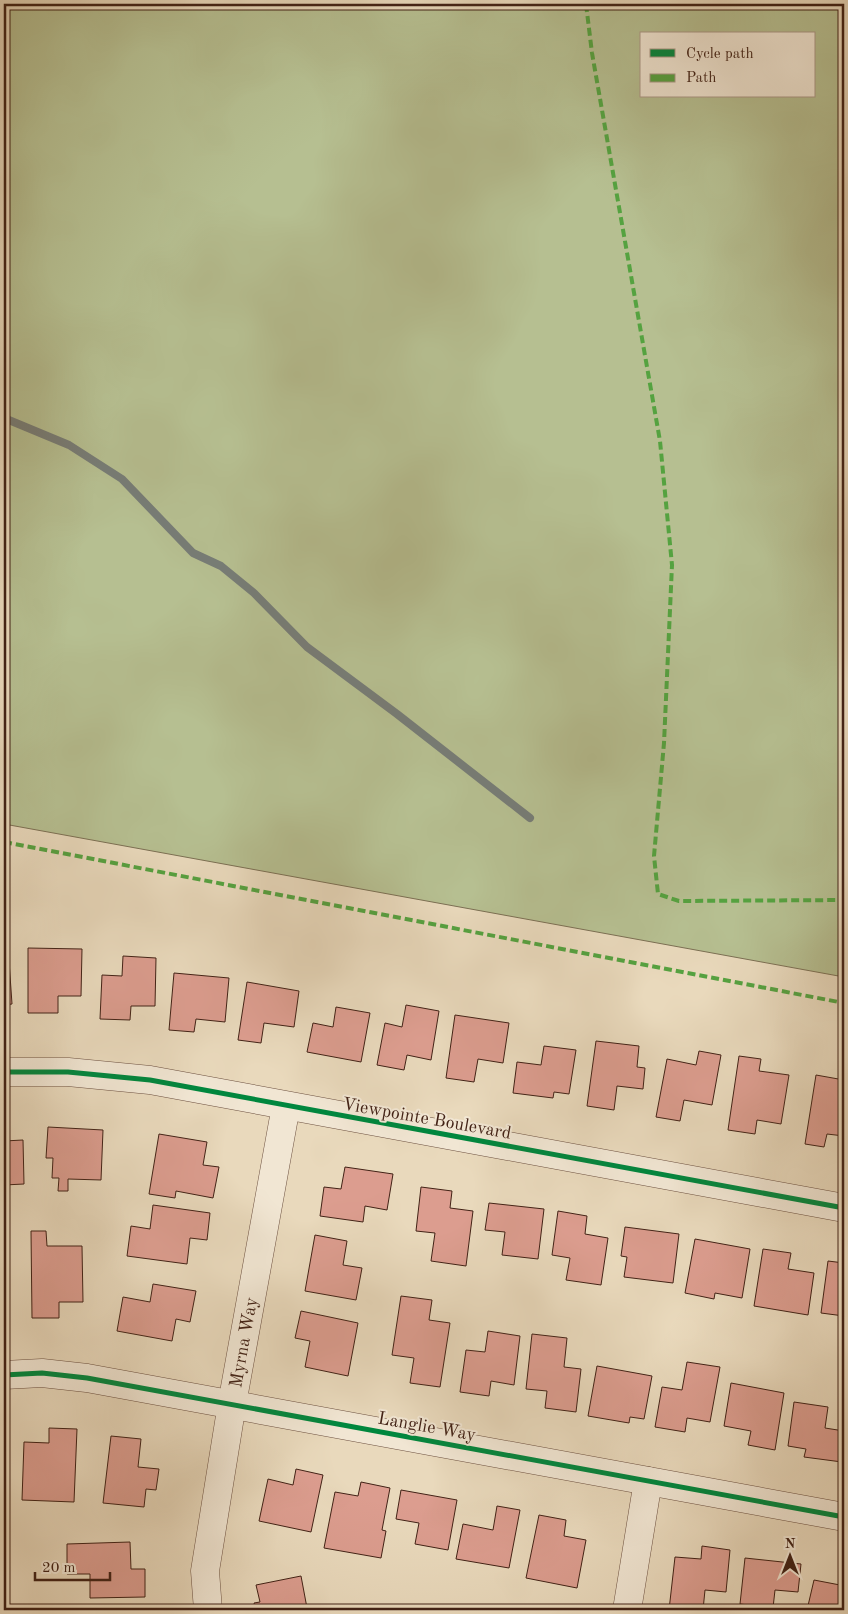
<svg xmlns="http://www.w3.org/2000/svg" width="848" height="1614" viewBox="0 0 848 1614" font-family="'Old Standard TT',serif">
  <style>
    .green { fill: #b6bf91; stroke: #7c7054; fill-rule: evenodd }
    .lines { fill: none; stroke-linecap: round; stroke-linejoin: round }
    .stream { stroke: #777d77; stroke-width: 8 }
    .building { fill: #dc9d8f; stroke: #422216 }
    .minor-casing { stroke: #6c5040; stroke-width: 29 }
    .tertiary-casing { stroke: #6c5040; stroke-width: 29 }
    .minor { stroke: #f1e6d3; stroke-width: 28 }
    .tertiary { stroke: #f1e6d3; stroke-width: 28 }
    .quiet { stroke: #55a240; stroke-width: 4; stroke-dasharray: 8 4; stroke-linecap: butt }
    .cycleway-casing { stroke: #f1e6d3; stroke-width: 8 }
    .cycleway { stroke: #00873e; stroke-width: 5 }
    .labels { text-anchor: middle; stroke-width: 4; stroke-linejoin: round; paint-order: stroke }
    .street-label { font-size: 18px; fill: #422216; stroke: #f1e6d3 }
  </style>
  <rect width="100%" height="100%" fill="#e9d9bc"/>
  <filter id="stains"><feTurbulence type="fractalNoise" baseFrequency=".004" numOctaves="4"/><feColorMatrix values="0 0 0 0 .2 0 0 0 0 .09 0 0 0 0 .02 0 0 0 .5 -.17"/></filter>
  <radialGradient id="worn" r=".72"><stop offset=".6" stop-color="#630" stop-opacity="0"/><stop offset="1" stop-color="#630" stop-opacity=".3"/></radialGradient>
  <path class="green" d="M4 4H844V977L4 824ZM642 34H814V96H642Z"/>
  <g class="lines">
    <polyline class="stream" points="4,418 69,445 122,479 193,553 221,566 254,593 307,647 397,714 530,818"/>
  </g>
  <g class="building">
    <polygon points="28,948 82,949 81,996 58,996 58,1013 28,1013"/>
    <polygon points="123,956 156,958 155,1006 131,1006 130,1020 100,1019 102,975 122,976"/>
    <polygon points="4,961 9,961 12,1004 4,1005"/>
    <polygon points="174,973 229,978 225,1022 196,1019 194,1032 169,1030"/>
    <polygon points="247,982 299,991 294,1027 264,1023 261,1043 238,1040"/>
    <polygon points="406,1005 439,1011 431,1060 407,1055 404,1070 377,1065 385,1023 402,1027"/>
    <polygon points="336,1007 370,1013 361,1062 307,1052 313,1023 333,1027"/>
    <polygon points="455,1015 509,1023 503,1063 478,1059 474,1082 446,1078"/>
    <polygon points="596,1041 639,1046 637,1067 645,1068 643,1089 617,1086 614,1110 587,1106"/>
    <polygon points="544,1046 576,1050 569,1094 554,1092 553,1098 513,1093 517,1062 541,1065"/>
    <polygon points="699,1051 721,1055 712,1105 684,1100 680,1121 656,1117 667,1059 696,1065"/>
    <polygon points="739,1056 761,1059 759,1071 789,1075 781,1124 757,1120 755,1134 728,1130"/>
    <polygon points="816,1075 844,1080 844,1136 827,1134 824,1147 805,1144"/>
    <polygon points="48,1127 103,1130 101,1180 68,1179 68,1191 58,1191 59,1178 52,1178 53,1158 46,1158"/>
    <polygon points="159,1134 207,1142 203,1165 219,1167 213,1198 176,1191 175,1198 149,1194"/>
    <polygon points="23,1140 24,1184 4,1185 4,1141"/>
    <polygon points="345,1167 393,1174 387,1210 365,1206 363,1222 320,1216 324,1187 341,1189"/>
    <polygon points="421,1187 452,1191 450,1208 473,1211 466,1266 431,1261 435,1233 416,1231"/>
    <polygon points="489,1203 544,1209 538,1259 502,1255 505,1232 485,1230"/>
    <polygon points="153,1205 210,1213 207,1240 190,1238 187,1264 127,1256 131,1226 150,1229"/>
    <polygon points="558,1211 587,1216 585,1234 608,1238 601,1285 566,1280 570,1258 552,1255"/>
    <polygon points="625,1227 679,1234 673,1283 624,1277 627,1257 621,1256"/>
    <polygon points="31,1231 46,1231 47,1246 82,1246 83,1302 59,1302 59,1318 32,1318"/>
    <polygon points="315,1235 347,1241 343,1265 362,1268 356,1300 305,1291"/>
    <polygon points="695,1239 750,1249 742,1298 715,1293 714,1299 685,1293"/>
    <polygon points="763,1249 791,1253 788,1269 814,1273 808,1315 754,1306"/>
    <polygon points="828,1261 844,1263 844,1316 821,1313"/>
    <polygon points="4,1273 6,1319 4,1319"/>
    <polygon points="153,1284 196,1291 190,1322 176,1319 172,1341 117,1331 123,1297 150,1302"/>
    <polygon points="401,1296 432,1300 429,1320 450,1323 440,1387 410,1383 414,1358 392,1355"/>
    <polygon points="301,1311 358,1323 348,1376 305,1367 310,1341 295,1338"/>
    <polygon points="488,1331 520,1336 514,1385 491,1381 489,1396 460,1392 466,1350 485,1352"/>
    <polygon points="532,1334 567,1338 564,1367 581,1369 576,1412 545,1408 547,1391 526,1389"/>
    <polygon points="687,1362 720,1367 710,1422 687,1418 685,1432 655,1427 662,1387 682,1390"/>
    <polygon points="597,1366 652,1376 644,1419 630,1417 629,1423 588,1416"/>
    <polygon points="731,1383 784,1393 775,1450 748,1445 751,1431 724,1426"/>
    <polygon points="794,1402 828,1407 825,1428 844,1431 842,1462 804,1457 806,1449 788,1446"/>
    <polygon points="49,1428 77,1429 74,1502 22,1500 24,1442 49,1443"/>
    <polygon points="111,1436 141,1439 138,1467 159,1469 156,1490 146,1489 144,1507 103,1503"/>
    <polygon points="296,1469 323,1475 311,1532 259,1521 268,1479 293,1485"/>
    <polygon points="361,1482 390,1488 382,1530 386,1531 381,1558 324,1548 335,1492 358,1496"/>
    <polygon points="401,1490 457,1500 448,1550 415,1544 419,1523 396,1519"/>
    <polygon points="497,1506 520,1510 509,1568 456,1559 463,1524 493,1530"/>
    <polygon points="539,1515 566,1520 564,1536 586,1540 577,1588 526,1578"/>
    <polygon points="130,1542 131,1569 145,1569 145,1597 90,1598 90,1574 67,1574 67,1544"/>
    <polygon points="702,1546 730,1550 726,1592 705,1590 703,1610 669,1610 675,1557 701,1559"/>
    <polygon points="745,1558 801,1564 798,1592 775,1590 773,1608 740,1604"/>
    <polygon points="843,1571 844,1610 807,1610 814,1580 840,1585"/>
    <polygon points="301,1576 307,1608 295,1610 256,1610 254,1603 260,1602 256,1585"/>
  </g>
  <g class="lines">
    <defs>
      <g id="minor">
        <polyline points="4,1375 42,1373 87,1378 844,1517"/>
        <path id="s1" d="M208 1610 205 1571 232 1404 286 1106"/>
        <polyline points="627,1610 648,1481"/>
      </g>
      <polyline id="tertiary" points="4,1072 68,1072 150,1080 844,1208"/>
    </defs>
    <use href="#minor" class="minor-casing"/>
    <use href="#tertiary" class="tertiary-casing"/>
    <use href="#minor" class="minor"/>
    <use href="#tertiary" class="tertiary"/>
    <g class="quiet">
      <polyline points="586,4 592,53 660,441 672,565 664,743 654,856 658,894 679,901 844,900"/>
      <polyline points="4,842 844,1003"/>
    </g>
    <defs>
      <g id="cycleway">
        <polyline points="4,1072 68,1072 150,1080 844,1208"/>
        <polyline points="4,1375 42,1373 87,1378 844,1517"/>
      </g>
    </defs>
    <use href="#cycleway" class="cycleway-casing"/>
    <use href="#cycleway" class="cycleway"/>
  </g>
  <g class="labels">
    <g class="street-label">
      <text transform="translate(427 1118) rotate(10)" y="6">Viewpointe Boulevard</text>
      <text dy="6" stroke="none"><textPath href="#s1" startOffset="271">Myrna Way</textPath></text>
      <text transform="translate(427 1426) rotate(10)" y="6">Langlie Way</text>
    </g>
  </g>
  <rect width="848" height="1614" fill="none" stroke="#e9d9bc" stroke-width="20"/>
  <rect x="5" y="5" width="838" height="1604" fill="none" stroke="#422216" stroke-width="2.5"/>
  <rect x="10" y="10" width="828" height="1594" fill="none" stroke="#422216"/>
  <rect x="640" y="32" width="175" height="65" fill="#f1e6d3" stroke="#ab9887"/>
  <rect x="650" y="49" width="25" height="8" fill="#00873e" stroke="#ab9887"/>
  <text x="686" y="58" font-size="15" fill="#422216">Cycle path</text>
  <rect x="650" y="74" width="25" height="8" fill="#55a240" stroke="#ab9887"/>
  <text x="686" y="82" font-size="15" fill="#422216">Path</text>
  <g transform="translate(790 1556)" stroke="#f1e6d3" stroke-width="4" paint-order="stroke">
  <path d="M0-4L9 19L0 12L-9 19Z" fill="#422216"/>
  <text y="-8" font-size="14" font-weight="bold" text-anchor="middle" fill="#422216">N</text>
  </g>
  <path d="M35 1572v8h75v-8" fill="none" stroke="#422216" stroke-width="2.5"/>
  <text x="42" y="1572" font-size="15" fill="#422216" stroke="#f1e6d3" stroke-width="4" paint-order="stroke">20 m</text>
  <rect width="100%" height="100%" filter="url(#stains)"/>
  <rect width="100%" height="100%" fill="url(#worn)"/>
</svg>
